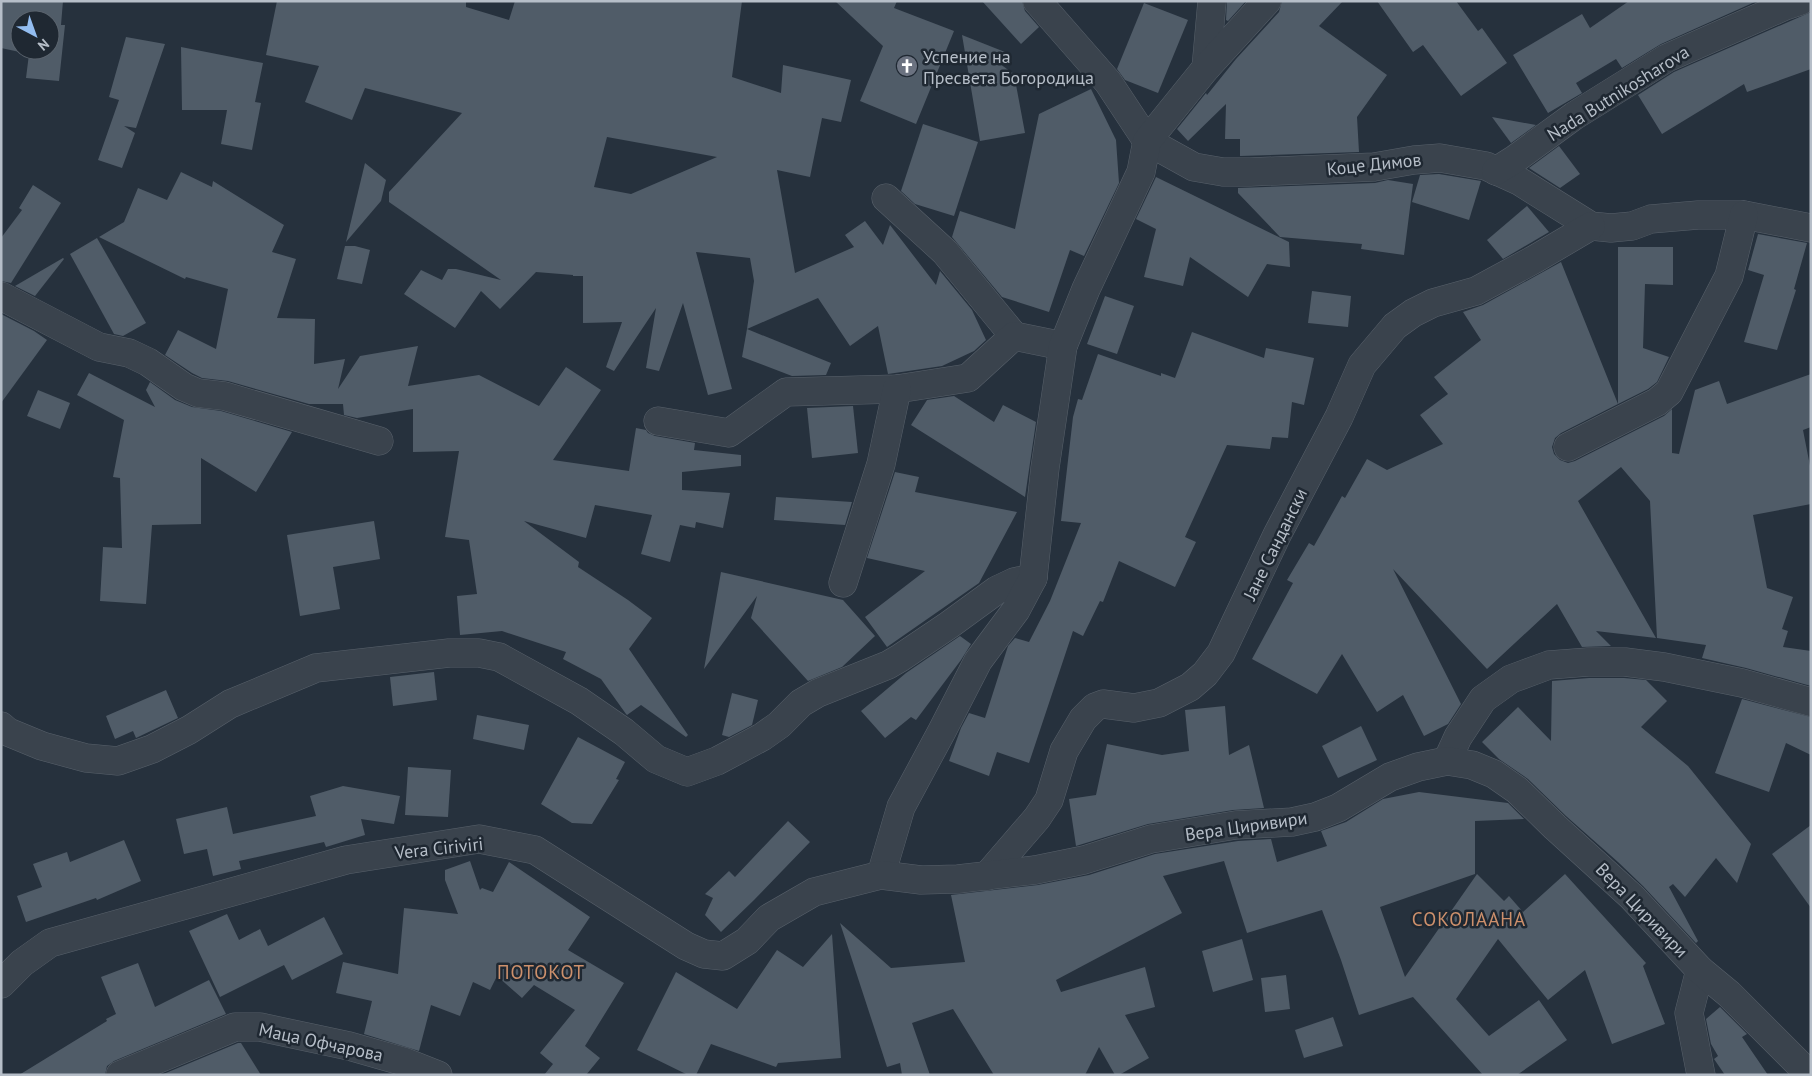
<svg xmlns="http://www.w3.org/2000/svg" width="1812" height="1076" viewBox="0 0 1812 1076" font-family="'PT Sans',sans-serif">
<rect width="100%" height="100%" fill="#26313d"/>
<g fill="#505c68" fill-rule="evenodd">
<path d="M 1,1 L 63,1 L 61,25 L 65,25 L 59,81 L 26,78 L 29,54 L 1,48 ZM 20,20 L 50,20 L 50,50 L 20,50 Z"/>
<path d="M 277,1 L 466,1 L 466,7 L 509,20 L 515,1 L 742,1 L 732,77 L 781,93 L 783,65 L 851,80 L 841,122 L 822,118 L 810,177 L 777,170 L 795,273 L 854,247 L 845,235 L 865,221 L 883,245 L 890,225 L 936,285 L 940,271 L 972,310 L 986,340 L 974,351 L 942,366 L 888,374 L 878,326 L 850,346 L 818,298 L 747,329 L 754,281 L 750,258 L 696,252 L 732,389 L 708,395 L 683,303 L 659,371 L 646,368 L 656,308 L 614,371 L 606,367 L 622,322 L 583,323 L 583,276 L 573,276 L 573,275 L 536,272 L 500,309 L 481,291 L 455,328 L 404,294 L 421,270 L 442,280 L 448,269 L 456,269 L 501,280 L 389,202 L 389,192 L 462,113 L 365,88 L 352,120 L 305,102 L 319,66 L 266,55 ZM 607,137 L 717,157 L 631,194 L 594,187 Z"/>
<polygon points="835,1 897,1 894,8 954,31 916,124 860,101 883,46"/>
<polygon points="982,1 1022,1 1025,11 1039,27 1021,44"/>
<polygon points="1227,1 1246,1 1228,21 1226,20"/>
<polygon points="1282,1 1343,1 1319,26 1387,75 1357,117 1359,152 1240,156 1240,139 1225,139 1226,104 1188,141 1177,129 1206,93 1207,95 1236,59 1279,12"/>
<polygon points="1377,1 1456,1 1478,31 1482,28 1507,63 1461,96 1423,45 1413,52"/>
<polygon points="1629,1 1757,1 1661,44 1622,68 1616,59 1576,83 1582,93 1548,113 1513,55 1582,14 1590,28"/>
<polygon points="1144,3 1188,20 1158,93 1125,80 1117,69"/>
<polygon points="1811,12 1811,69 1747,92 1744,84 1662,134 1638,95 1674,72"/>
<polygon points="962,35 1010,54 1000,64 1014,74 1025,133 980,141"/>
<polygon points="126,37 165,44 136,128 124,126 135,133 122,168 98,160 119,100 109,97"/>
<polygon points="181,47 263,63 255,102 261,103 252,150 221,144 227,110 182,110"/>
<polygon points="1091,89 1116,140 1119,183 1084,256 1070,250 1049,312 1002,297 952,237 960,211 1015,229 1039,114"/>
<polygon points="1492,117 1536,125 1511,143"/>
<polygon points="923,124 978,142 954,216 915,204 901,191"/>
<polygon points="1559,146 1580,174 1560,188 1529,168"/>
<polygon points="365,163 386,180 381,201 346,242"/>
<polygon points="181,172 212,187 213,181 284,225 272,252 296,259 277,318 315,319 314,364 345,359 338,389 360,356 418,346 408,386 479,375 539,406 566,367 601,390 553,460 629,471 636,428 646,430 648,433 655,436 695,443 694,450 741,455 741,466 682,472 682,490 730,493 723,528 696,522 695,528 680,525 670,562 641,554 652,515 595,505 586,538 524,521 579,562 578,567 628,600 652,618 629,649 688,735 686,737 641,705 627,715 626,714 601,679 563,659 566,652 502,631 460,635 457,596 477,594 469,540 445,537 459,451 413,452 413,409 357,418 344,415 343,404 309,404 228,381 202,378 192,373 165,355 178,330 216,349 228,289 186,277 185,279 99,237 124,222 138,188 167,200"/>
<polygon points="1439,174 1481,181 1469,220 1412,202 1420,175"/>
<polygon points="1156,177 1289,242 1290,267 1267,264 1248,297 1190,257 1183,286 1144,277 1156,229 1136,219"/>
<polygon points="1388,180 1413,184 1404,255 1361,249 1362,244 1280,237 1238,193 1238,188 1375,183"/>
<polygon points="33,185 61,203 11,283 1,281 1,238 22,210 19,208"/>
<polygon points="1527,206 1549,232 1503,259 1487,240"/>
<polygon points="1758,234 1807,243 1794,289 1796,290 1777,350 1744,342 1764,275 1748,270"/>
<polygon points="97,238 146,323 123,336 114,334 70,254"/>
<polygon points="345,246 355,246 370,250 362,284 337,279"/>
<polygon points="1618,247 1673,247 1673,285 1645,284 1643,348 1669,357 1657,382 1648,389 1618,404"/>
<polygon points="63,258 64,259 35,296 15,286"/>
<polygon points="1561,262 1618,404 1561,433 1555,438 1552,447 1554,454 1560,460 1568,463 1575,461 1664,416 1672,409 1672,453 1679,454 1695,390 1719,381 1727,404 1811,374 1811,427 1803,430 1811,471 1811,504 1753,515 1767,588 1793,597 1782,629 1788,631 1783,647 1811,651 1811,686 1746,668 1702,658 1706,645 1657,638 1650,501 1621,467 1578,501 1656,638 1596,631 1611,646 1582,647 1557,604 1487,669 1393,569 1461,704 1448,724 1424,736 1403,695 1377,712 1342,654 1317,694 1252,659 1293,583 1287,580 1309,543 1314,546 1342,496 1345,498 1367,459 1387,470 1443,444 1420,415 1448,394 1434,377 1481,340 1463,312 1483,305"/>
<polygon points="1312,291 1351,296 1348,327 1308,323"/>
<polygon points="1105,296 1134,306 1117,354 1087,344"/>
<polygon points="1,314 34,331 47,340 1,403"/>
<polygon points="747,329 831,363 826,375 792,376 742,357"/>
<polygon points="1192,332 1264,358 1266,348 1314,358 1304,405 1292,402 1288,438 1272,437 1270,449 1227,445 1185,537 1196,542 1175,587 1119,561 1103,602 1100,601 1083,636 1073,631 1029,763 997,752 989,776 949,761 961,728 969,713 985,718 1008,646 1015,638 1029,642 1050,601 1081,523 1061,521 1073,417 1078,399 1082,400 1098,354 1161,376 1161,373 1175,378"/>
<polygon points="89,373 155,407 146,390 150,382 175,400 192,407 221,411 292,432 256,492 201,458 201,524 152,525 146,604 100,601 103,547 122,548 120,478 113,477 124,420 77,395"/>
<polygon points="38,390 70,403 60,429 27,416"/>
<polygon points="954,396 994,422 1003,405 1036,422 1025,497 911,425 927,400"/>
<polygon points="853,406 858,453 812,458 807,408"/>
<polygon points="895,472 919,477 915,492 1017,512 979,583 887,647 865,617 925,571 867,558"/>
<polygon points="776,497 852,502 845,525 774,520"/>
<polygon points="374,521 380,559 333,567 340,609 300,616 287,535"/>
<polygon points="721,572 843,600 875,636 842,667 808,681 751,618 757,596 704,669"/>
<polygon points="960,636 971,644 961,660 916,720 911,717 885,738 861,711 906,673"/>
<polygon points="434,672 437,700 393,706 390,677"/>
<polygon points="1589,678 1624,678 1646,680 1667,701 1641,727 1688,766 1751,844 1737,883 1716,858 1685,897 1673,884 1669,887 1698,941 1696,943 1643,886 1618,862 1566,816 1528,779 1499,759 1482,742 1518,707 1551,741 1552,681"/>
<polygon points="166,690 178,718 136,738 133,731 115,739 106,716"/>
<polygon points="732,693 758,700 752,725 729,737 722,735"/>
<polygon points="1742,699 1811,717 1811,755 1786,743 1769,792 1715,773"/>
<polygon points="1225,706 1229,755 1249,745 1264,808 1233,810 1148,824 1076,846 1069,799 1096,795 1107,744 1162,755 1189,751 1185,710"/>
<polygon points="477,715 529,725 524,750 473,739"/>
<polygon points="1361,726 1377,760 1338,778 1322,746"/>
<polygon points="578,737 625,762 616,779 619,780 592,824 572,823 541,804"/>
<polygon points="408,767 451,770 448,817 405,815"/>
<polygon points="343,786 400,796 394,824 361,819 365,835 326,847 324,842 239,861 241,869 213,876 207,849 184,854 176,819 227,807 233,834 316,816 310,796"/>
<polygon points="1419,792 1508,803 1524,819 1475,821 1475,874 1380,907 1405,977 1477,874 1504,901 1509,896 1523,912 1565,874 1646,963 1643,966 1665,1024 1612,1044 1585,970 1548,1000 1498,939 1456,999 1489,1036 1539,1000 1567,1040 1517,1075 1483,1075 1413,997 1359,1015 1341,960 1322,910 1247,933 1224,861 1163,876 1182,913 1056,980 1061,992 1145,967 1155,1007 1125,1015 1149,1058 1119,1075 1115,1075 1099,1047 1085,1075 994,1075 953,1009 912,1023 930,1075 902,1075 900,1063 887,1067 840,923 891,968 965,962 951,895 1038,885 1089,875 1155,854 1238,841 1271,839 1277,862 1327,846 1321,831 1346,822 1383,799"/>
<polygon points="788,821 810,842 754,900 721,932 705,915 713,898 705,894 729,871 735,877"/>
<polygon points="1811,825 1811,908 1772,854"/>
<polygon points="124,840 141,881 97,900 96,898 26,922 17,896 42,887 33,864 67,852 70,862"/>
<polygon points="470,861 480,890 482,888 493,892 509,862 590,917 568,950 624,983 585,1046 600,1058 586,1075 544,1075 553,1064 540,1053 575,1010 534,985 522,998 497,976 490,990 473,982 460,1016 431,1005 419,1051 364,1034 372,1001 336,993 343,962 398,974 404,908 458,914 445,880 445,870"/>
<polygon points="227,914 239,940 260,929 268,946 324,917 343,954 292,980 284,965 220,997 189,931"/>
<polygon points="832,934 841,1058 778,1063 776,1067 711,1044 696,1075 688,1075 637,1050 676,972 737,1009 777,950 803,967"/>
<polygon points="1242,939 1253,980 1213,992 1202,951"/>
<polygon points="138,963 155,1007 209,980 226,1014 114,1061 107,1066 105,1075 19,1075 107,1021 106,1019 116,1014 101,977"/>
<polygon points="1286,975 1290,1009 1265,1012 1261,978"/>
<polygon points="1720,1007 1747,1034 1742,1037 1768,1075 1725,1075 1714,1059 1718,1056 1711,1044 1706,1019"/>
<polygon points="1333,1017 1343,1046 1304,1058 1295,1030"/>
<polygon points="238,1043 241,1043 261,1075 161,1075"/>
</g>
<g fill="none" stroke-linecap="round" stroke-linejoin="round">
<g stroke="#58616b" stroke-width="29">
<g id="minor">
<polyline points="1037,1 1108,82 1147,141 1194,167 1223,172 1250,172 1374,167 1414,160 1440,158 1486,166 1519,181 1591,226 1611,228 1632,226 1651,219 1698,215 1744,215 1811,228"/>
<polyline points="1206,68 1212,1"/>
<polyline points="1496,171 1515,159 1574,116 1667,58 1785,6 1800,1"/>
<polyline points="886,198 945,252 1014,336"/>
<polyline points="1,296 99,347 129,353 148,362 184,387 198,393 224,396 379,441"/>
<polyline points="658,421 729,433 786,392 897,389 968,378 1014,336 1063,346"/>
<polyline points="1568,447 1657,402 1669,392 1729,276 1744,215"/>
<polyline points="843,583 881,464 897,389"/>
<polyline points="1,726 8,732 42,746 86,758 118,761 152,749 189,730 230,704 316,668 449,653 479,653 499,657 579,701 624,732 656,759 687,772 717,761 762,737 779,725 801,703 818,693 888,665 900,658 949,625 997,590 1014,582 1033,578"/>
<polyline points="1447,761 1458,737 1483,699 1511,679 1549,665 1588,662 1625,662 1664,667 1742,683 1811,702"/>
<polyline points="881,875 901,807 942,731 978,661 1016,610 1033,578 1045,468 1063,346 1086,289 1141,172 1147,141 1206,68 1267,1"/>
<polyline points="987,876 1037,818 1049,800 1064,751 1083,719 1095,707 1103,704 1134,708 1159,703 1190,687 1205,674 1221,653 1277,535 1339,417 1362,365 1395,326 1413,313 1433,303 1476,291 1535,259 1591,226"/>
<polyline points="1700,970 1689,1013 1701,1075"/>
<polyline points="1,984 22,963 50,943 346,860 479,839 535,850 686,946 704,954 723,956 747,941 769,918 814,892 881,875 921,880 958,879 1035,870 1084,860 1151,839 1236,825 1292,822 1315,817 1338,808 1390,777 1418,767 1447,761 1472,765 1494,774 1517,790 1555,827 1632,897 1700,970 1729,994 1810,1075"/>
<polyline points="120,1075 235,1027 260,1027 349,1046 405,1062 438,1075"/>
</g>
</g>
<use href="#minor" stroke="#3a434d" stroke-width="28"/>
</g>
<defs>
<g id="church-disc" transform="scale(1.125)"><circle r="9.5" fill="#6b7280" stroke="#1f2832"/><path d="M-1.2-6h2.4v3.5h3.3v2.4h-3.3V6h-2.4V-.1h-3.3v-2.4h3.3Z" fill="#fff"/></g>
</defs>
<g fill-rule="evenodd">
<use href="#church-disc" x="907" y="66"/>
</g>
<g text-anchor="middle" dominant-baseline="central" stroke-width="5" stroke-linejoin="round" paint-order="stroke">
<g font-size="18" fill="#b6bec8" stroke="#1f2832" text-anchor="start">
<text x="923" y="56">Успение на<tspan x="923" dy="21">Пресвета Богородица</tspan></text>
</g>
<g font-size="18" fill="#b6bec8" stroke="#1f2832">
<text transform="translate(1618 93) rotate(-32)">Nada Butnikosharova</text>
<text transform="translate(1374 164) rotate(-6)">Коце Димов</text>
<text transform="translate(1275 544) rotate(-64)">Јане Сандански</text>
<text transform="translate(1246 826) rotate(-8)">Вера Циривири</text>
<text transform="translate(439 848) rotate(-6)">Vera Ciriviri</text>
<text transform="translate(1642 910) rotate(46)">Вера Циривири</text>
<text transform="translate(321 1042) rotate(12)">Маца Офчарова</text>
</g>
<g font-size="19" letter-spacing="1" fill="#cd906c" stroke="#1f2832">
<text x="1469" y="919">СОКОЛААНА</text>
<text x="541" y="972">ПОТОКОТ</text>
</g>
</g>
<rect width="1812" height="1076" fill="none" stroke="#b6bec8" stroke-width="5"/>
<g transform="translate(35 35) rotate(139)"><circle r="24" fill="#1f2832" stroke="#5b646e"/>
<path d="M0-4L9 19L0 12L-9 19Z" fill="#93bdf0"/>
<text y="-8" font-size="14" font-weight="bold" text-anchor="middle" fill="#b6bec8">N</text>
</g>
</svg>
